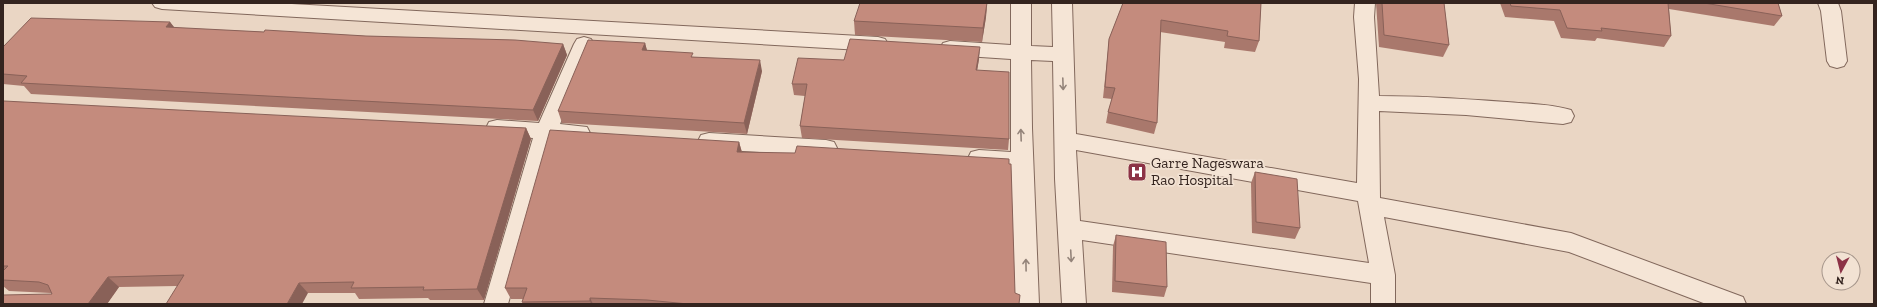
<svg xmlns="http://www.w3.org/2000/svg" width="1877" height="307" viewBox="0 0 1877 307" font-family="'Zilla Slab',serif">
<rect width="100%" height="100%" fill="#ead6c4"/>
<g fill="none" stroke-linecap="round" stroke-linejoin="round">
<g stroke="#82685c" stroke-width="2">
<g id="minor">
<polygon points="152,3 274,3 878,37 885,39 888,44 885,49 878,51 162,9 155,7"/>
<path d="M 1011,3 L 1031,3 L 1031,46 L 1053,47 L 1052,3 L 1072,3 L 1076,134 L 1357,183 L 1359,79 L 1354,17 L 1355,3 L 1375,3 L 1374,17 L 1379,96 C 1422,96 1465,99 1507,102 C 1528,104 1551,104 1571,110 L 1574,116 L 1571,122 L 1563,124 L 1466,115 L 1379,111 L 1380,198 L 1571,233 L 1743,297 L 1746,304 L 1706,304 L 1569,252 L 1384,217 L 1395,275 L 1395,304 L 1371,304 L 1371,283 L 1082,240 L 1086,304 L 1062,304 L 1055,179 L 1053,61 L 1031,60 L 1032,128 L 1039,304 L 1015,304 L 1011,169 L 979,166 L 971,164 L 968,158 L 971,152 L 979,150 L 1011,152 L 1011,59 L 950,55 L 943,53 L 940,48 L 943,43 L 950,41 L 1011,45 ZM 1076,150 L 1358,201 L 1369,263 L 1080,221 Z"/>
<polygon points="1818,3 1838,3 1841,11 1847,61 1844,66 1837,68 1830,66 1827,61 1821,11"/>
<polygon points="584,37 591,39 594,44 560,124 587,127 590,133 587,139 579,141 554,140 508,304 484,304 533,138 497,136 489,134 486,128 489,122 497,120 539,123 574,44 577,39"/>
<polygon points="709,133 826,140 834,142 837,148 834,154 826,156 709,149 701,147 698,141 701,135"/>
</g>
</g>
<use href="#minor" fill="#f5e5d6" fill-rule="evenodd"/>
</g>
<g fill="#a9786c">
<polygon points="987,3 986,17 982,42 855,35 854,21"/>
<polygon points="1123,3 1261,3 1259,41 1255,52 1224,48 1225,42 1160,32 1157,123 1154,134 1106,123 1108,112 1112,99 1103,98 1108,50 1109,39"/>
<polygon points="1376,3 1444,3 1449,45 1443,57 1379,47"/>
<polygon points="1500,3 1778,3 1782,16 1774,26 1669,9 1671,36 1664,47 1597,38 1595,41 1561,38 1554,21 1505,17"/>
<polygon points="170,22 174,28 264,32 563,44 567,55 538,121 31,94 24,86 3,84 3,47"/>
<polygon points="645,43 647,51 694,57 762,71 747,134 562,123 558,111"/>
<polygon points="979,59 977,71 1009,139 1008,150 802,138 800,126 805,96 794,95 792,84"/>
<polygon points="3,102 526,128 531,139 484,300 430,300 428,298 359,299 355,293 308,293 177,286 119,287 107,304 3,304 52,294 51,293 9,291 3,286"/>
<polygon points="739,142 742,152 1015,293 1019,304 523,304 522,302 523,299 511,299 505,288"/>
<polygon points="1255,172 1300,228 1295,239 1252,233 1251,183"/>
<polygon points="1116,235 1167,287 1164,297 1112,292 1113,246"/>
</g>
<g fill="#896158">
<polygon points="987,3 986,17 982,42 983,28"/>
<polygon points="170,22 179,33 166,27"/>
<polygon points="645,43 648,54 642,50"/>
<polygon points="563,44 567,55 538,121 533,110"/>
<polygon points="980,47 979,59 975,82 976,70"/>
<polygon points="760,60 762,71 747,134 744,123"/>
<polygon points="526,128 531,139 484,300 477,289"/>
<polygon points="739,142 742,153 737,152"/>
<polygon points="108,277 119,287 107,304 88,304"/>
<polygon points="299,283 308,293 302,304 287,304"/>
<polygon points="590,298 593,304 591,304 590,301"/>
</g>
<g fill="#c48b7d" stroke="#896158">
<polygon points="860,3 987,3 983,28 854,21"/>
<polygon points="1123,3 1261,3 1259,41 1227,36 1228,31 1161,20 1157,123 1108,112 1115,88 1105,87 1109,39"/>
<polygon points="1382,3 1444,3 1449,45 1384,35"/>
<polygon points="1510,3 1668,3 1671,36 1601,28 1602,31 1567,28 1560,10 1511,6"/>
<polygon points="1704,3 1778,3 1782,16"/>
<polygon points="31,18 170,22 166,27 264,32 265,30 366,36 515,40 563,44 533,110 21,83 27,76 3,74 3,47"/>
<polygon points="850,39 980,47 976,70 1009,72 1009,139 800,126 807,84 792,84 798,58 844,60"/>
<polygon points="588,40 645,43 642,50 693,53 691,57 760,60 744,123 558,111"/>
<polygon points="4,101 526,128 477,289 423,290 424,287 351,288 354,282 299,283 287,304 166,304 184,275 108,277 88,304 3,304 3,295 52,294 48,285 39,282 3,280 3,271 8,266 3,266 3,102"/>
<polygon points="550,130 739,142 737,152 795,153 797,146 1009,159 1009,164 1011,164 1015,293 1020,295 1019,304 688,304 647,300 590,298 590,301 522,302 527,288 505,288"/>
<polygon points="1255,172 1297,179 1300,228 1256,222"/>
<polygon points="1116,235 1166,242 1167,287 1115,281"/>
</g>
<defs><path id="oneway-shaft" d="M-6 0H5M1.5-3L5.5 0L1.5 3" fill="none" stroke-width="1.6" stroke-linecap="round" stroke-linejoin="round"/></defs>
<g stroke="#94847a">
<use href="#oneway-shaft" transform="translate(1063 84) rotate(88)"/>
<use href="#oneway-shaft" transform="translate(1021 135) rotate(-92)"/>
<use href="#oneway-shaft" transform="translate(1071 256) rotate(87)"/>
<use href="#oneway-shaft" transform="translate(1026 265) rotate(-91)"/>
</g>
<defs>
<g id="hospital-square" transform="scale(1)"><rect x="-9" y="-9" width="18" height="18" rx="4" fill="#8c3246" stroke="#f2e2d3"/><path d="M-5-5h3v3.5h4V-5h3V5h-3V1.5h-4V5h-3Z" fill="#fff"/></g>
</defs>
<g fill-rule="evenodd">
<use href="#hospital-square" x="1137" y="172"/>
</g>
<g text-anchor="middle" dominant-baseline="central" stroke-width="3.5" stroke-linejoin="round" paint-order="stroke">
<g font-size="15" fill="#34241f" stroke="#f2e2d3" text-anchor="start">
<text x="1151" y="163">Garre Nageswara<tspan x="1151" dy="17">Rao Hospital</tspan></text>
</g>
</g>
<rect width="1877" height="307" fill="none" stroke="#34241f" stroke-width="8"/>
<g transform="translate(1841 271) rotate(187)"><circle r="19" fill="#f2e2d3" stroke="#a6968b"/>
<path d="M0-3L7 15L0 10L-7 15Z" fill="#8c3246"/>
<text y="-6" font-size="11" font-weight="bold" text-anchor="middle" fill="#34241f">N</text>
</g>
</svg>
